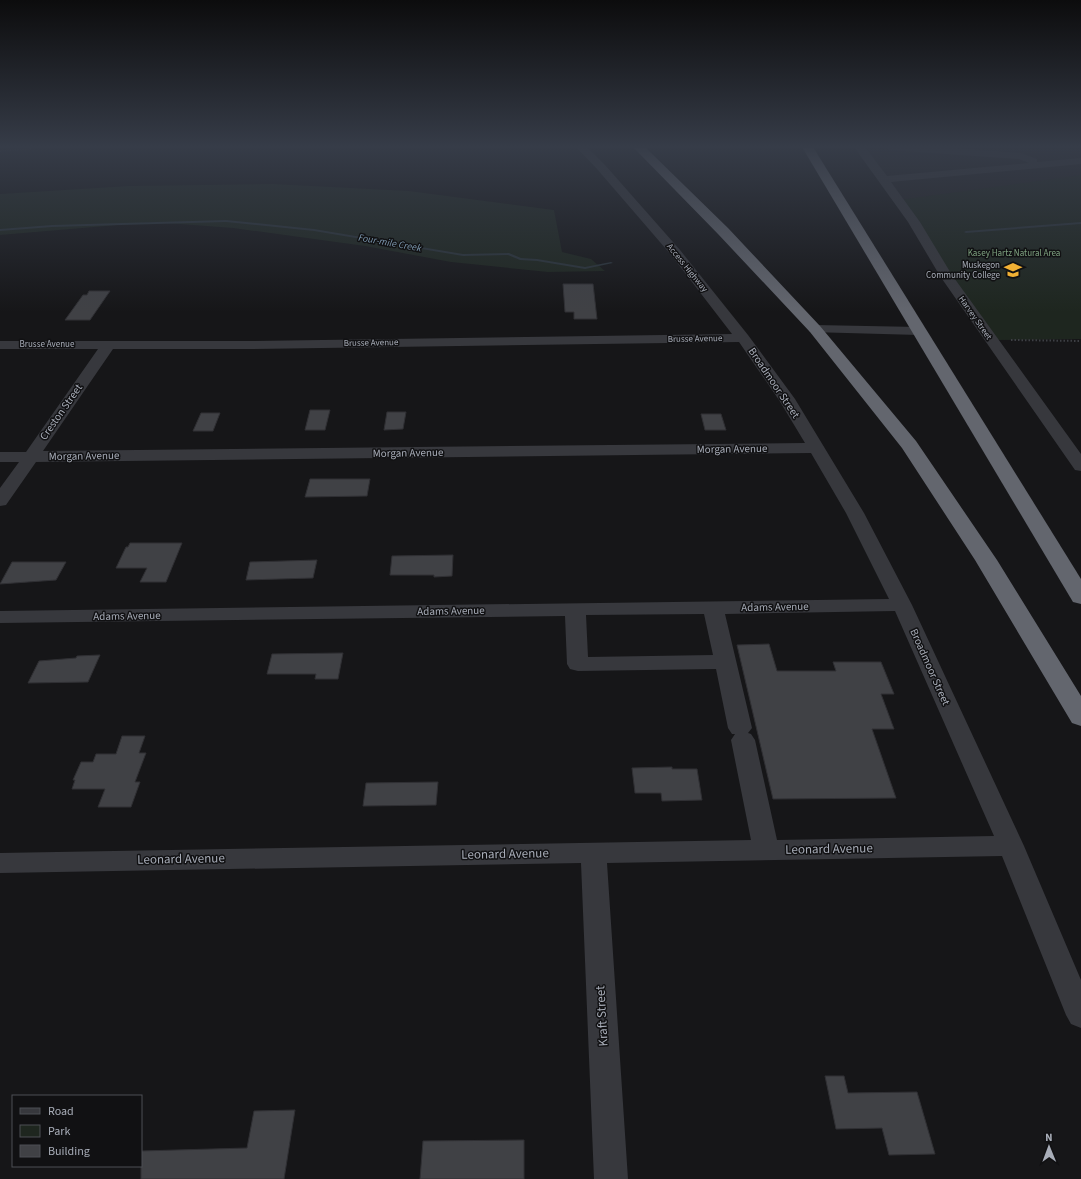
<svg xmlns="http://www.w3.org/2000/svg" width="1081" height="1179" viewBox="0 0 1081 1179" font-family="'Source Sans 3',sans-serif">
<rect width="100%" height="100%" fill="#161618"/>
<polygon fill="#222225" points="861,147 1081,147 1081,339 990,340"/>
<g fill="#1e261f">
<polygon points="1081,175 1081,339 990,340 899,200"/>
<polygon points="273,184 409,191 554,210 562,252 591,259 605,271 548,272 451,262 365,246 233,228 153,222 0,235 0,194 129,186"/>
</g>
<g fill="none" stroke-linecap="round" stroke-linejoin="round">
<g fill="#2c353c" fill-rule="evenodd">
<polygon points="226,220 314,229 463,254 509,253 521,258 537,259 585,267 611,262 613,263 585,269 537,261 520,260 508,255 463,256 314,231 226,222 52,227 0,231 0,229 52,225"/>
<polygon points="1081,222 1081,224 966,233 964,232 966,231"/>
</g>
</g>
<g fill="#404145" stroke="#303034">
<polygon points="563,284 593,284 597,319 574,319 574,312 565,312"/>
<polygon points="89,291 110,291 90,320 65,320 83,295 87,295"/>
<polygon points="310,410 330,410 325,430 305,430"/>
<polygon points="387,412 406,412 403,429 384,430"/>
<polygon points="201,413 220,413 213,431 193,431"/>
<polygon points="701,414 721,414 726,430 705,430"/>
<polygon points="310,479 370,479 367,496 305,497"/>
<polygon points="130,543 182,543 166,582 140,582 147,568 116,568 126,547 128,547"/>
<polygon points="453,555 452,576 434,577 434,575 390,575 392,556"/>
<polygon points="317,560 313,578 246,580 250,562"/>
<polygon points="12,562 66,562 56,580 0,584"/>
<polygon points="769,644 777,671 836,671 833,662 881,662 894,694 881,694 894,729 872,729 896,798 773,799 737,645"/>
<polygon points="343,653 338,679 315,679 316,674 267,674 272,654"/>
<polygon points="100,655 88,682 28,683 39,661 76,658 77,656"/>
<polygon points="122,736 145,736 139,753 146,753 135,782 140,782 131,807 98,807 105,789 72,789 75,780 73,780 81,762 93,762 96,754 116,754"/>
<polygon points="672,767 672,769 697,769 702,800 662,801 661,793 635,793 632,768"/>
<polygon points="438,782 436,805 363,806 366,783"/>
<polygon points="825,1076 844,1076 848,1093 917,1092 935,1154 889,1155 882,1128 836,1129"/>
<polygon points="295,1110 284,1179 141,1179 141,1151 247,1148 254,1111"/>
<polygon points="524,1140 524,1179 420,1179 423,1141"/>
</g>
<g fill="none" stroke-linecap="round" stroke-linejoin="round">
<polyline stroke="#3d3f44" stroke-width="1.5" stroke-dasharray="1 1.5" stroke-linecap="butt" points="0,151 51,147"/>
<polyline stroke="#3d3f44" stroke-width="2" stroke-dasharray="1.5 2" stroke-linecap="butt" points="1011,340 1081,341"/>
<g fill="#37383d" fill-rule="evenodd">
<path d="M 576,147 L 587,147 L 605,165 L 680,250 L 748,335 L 795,399 L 864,513 L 912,605 L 1024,846 L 1081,980 L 1081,1028 L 1071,1024 L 1066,1015 L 1002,856 L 607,863 L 628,1179 L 594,1179 L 581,863 L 0,873 L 0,853 L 751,840 L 731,740 L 735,734 L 732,734 L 728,728 L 716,669 L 578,671 L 570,669 L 567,664 L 565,616 L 0,623 L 0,611 L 889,599 L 846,513 L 811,453 L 36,462 L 6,505 L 0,506 L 0,488 L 19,462 L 0,462 L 0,452 L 26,452 L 98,349 L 0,349 L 0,341 L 252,341 L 732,334 L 672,256 L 597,169 ZM 739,342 L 779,400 L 805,443 L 43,451 L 113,349 L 252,349 ZM 895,611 L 994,836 L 777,840 L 755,740 L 751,734 L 748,733 L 752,728 L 725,614 ZM 704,614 L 713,655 L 588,657 L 586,615 Z"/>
<polygon points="854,147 865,147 887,176 1029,163 1019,159 889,150 884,147 939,147 1021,153 1037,159 1037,162 1081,158 1081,164 891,182 920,222 952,275 1081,454 1081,471 1075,470 940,276 908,222"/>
<polygon points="815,325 919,327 924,328 926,331 924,334 919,335 810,332 808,329 810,326"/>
</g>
<g fill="#63666e" fill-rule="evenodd">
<polygon points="633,147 645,147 728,228 820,326 916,441 997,560 1081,696 1081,726 1072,723 975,560 902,448 810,332 718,234"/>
<polygon points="802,147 813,147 1081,579 1081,604 1073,602 1070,597"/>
</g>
</g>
<linearGradient id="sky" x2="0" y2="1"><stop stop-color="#0c0c0d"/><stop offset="0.47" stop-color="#363c48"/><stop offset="1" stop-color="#363c48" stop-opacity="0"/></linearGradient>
<rect width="1081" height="312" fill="url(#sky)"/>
<defs>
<g id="university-bare" transform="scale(1.38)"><path d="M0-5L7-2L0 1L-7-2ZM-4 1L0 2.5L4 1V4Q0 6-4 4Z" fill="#f2b134" stroke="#111113" stroke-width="2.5" paint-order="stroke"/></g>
</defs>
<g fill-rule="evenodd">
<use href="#university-bare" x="1013" y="270"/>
</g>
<g text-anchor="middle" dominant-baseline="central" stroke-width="3" stroke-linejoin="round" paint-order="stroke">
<g font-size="9" fill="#7fa381" stroke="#111113">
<text x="1014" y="253">Kasey Hartz Natural Area</text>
</g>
<g font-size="9" fill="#a8adb8" stroke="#111113" text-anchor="end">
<text x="1000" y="265">Muskegon<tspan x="1000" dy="10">Community College</tspan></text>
</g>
<g font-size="9" fill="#a8adb8" stroke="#111113">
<text transform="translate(687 268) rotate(51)">Access Highway</text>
<text transform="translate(975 318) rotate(55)">Harvey Street</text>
<text transform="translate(695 339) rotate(-1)">Brusse Avenue</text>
<text transform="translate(371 343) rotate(-1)">Brusse Avenue</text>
<text x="47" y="344">Brusse Avenue</text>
</g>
<g font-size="10" font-style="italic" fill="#7f9bb3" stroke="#111113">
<text transform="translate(390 243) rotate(10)">Four-mile Creek</text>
</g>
<g font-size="11" fill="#a8adb8" stroke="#111113">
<text transform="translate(774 383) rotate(56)">Broadmoor Street</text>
<text transform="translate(61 412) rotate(-55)">Creston Street</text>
<text transform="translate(732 449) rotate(-1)">Morgan Avenue</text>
<text transform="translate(408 453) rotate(-1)">Morgan Avenue</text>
<text transform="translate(84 456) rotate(-1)">Morgan Avenue</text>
<text transform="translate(775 607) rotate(-1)">Adams Avenue</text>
<text transform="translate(451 611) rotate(-1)">Adams Avenue</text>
<text transform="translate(127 616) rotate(-1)">Adams Avenue</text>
<text transform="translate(930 667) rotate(66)">Broadmoor Street</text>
</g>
<g font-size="13" fill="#a8adb8" stroke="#111113">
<text transform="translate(829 849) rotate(-1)">Leonard Avenue</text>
<text transform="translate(505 854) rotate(-1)">Leonard Avenue</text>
<text transform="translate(181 859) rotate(-1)">Leonard Avenue</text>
<text transform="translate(602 1016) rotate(-93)">Kraft Street</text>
</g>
</g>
<rect x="12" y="1095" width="130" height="72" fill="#111113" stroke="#4d4f55"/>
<rect x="20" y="1108" width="20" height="6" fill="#37383d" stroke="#4d4f55"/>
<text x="48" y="1115" font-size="12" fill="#a8adb8">Road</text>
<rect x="20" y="1125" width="20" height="12" fill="#1e261f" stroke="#4d4f55"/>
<text x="48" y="1135" font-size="12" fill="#a8adb8">Park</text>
<rect x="20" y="1145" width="20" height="12" fill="#404145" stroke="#4d4f55"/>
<text x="48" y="1155" font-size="12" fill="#a8adb8">Building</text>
<g transform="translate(1049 1147) rotate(359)" stroke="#111113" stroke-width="3" paint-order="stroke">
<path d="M0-3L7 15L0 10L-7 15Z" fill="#a8adb8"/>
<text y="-6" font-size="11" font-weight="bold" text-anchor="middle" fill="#a8adb8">N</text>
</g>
</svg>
